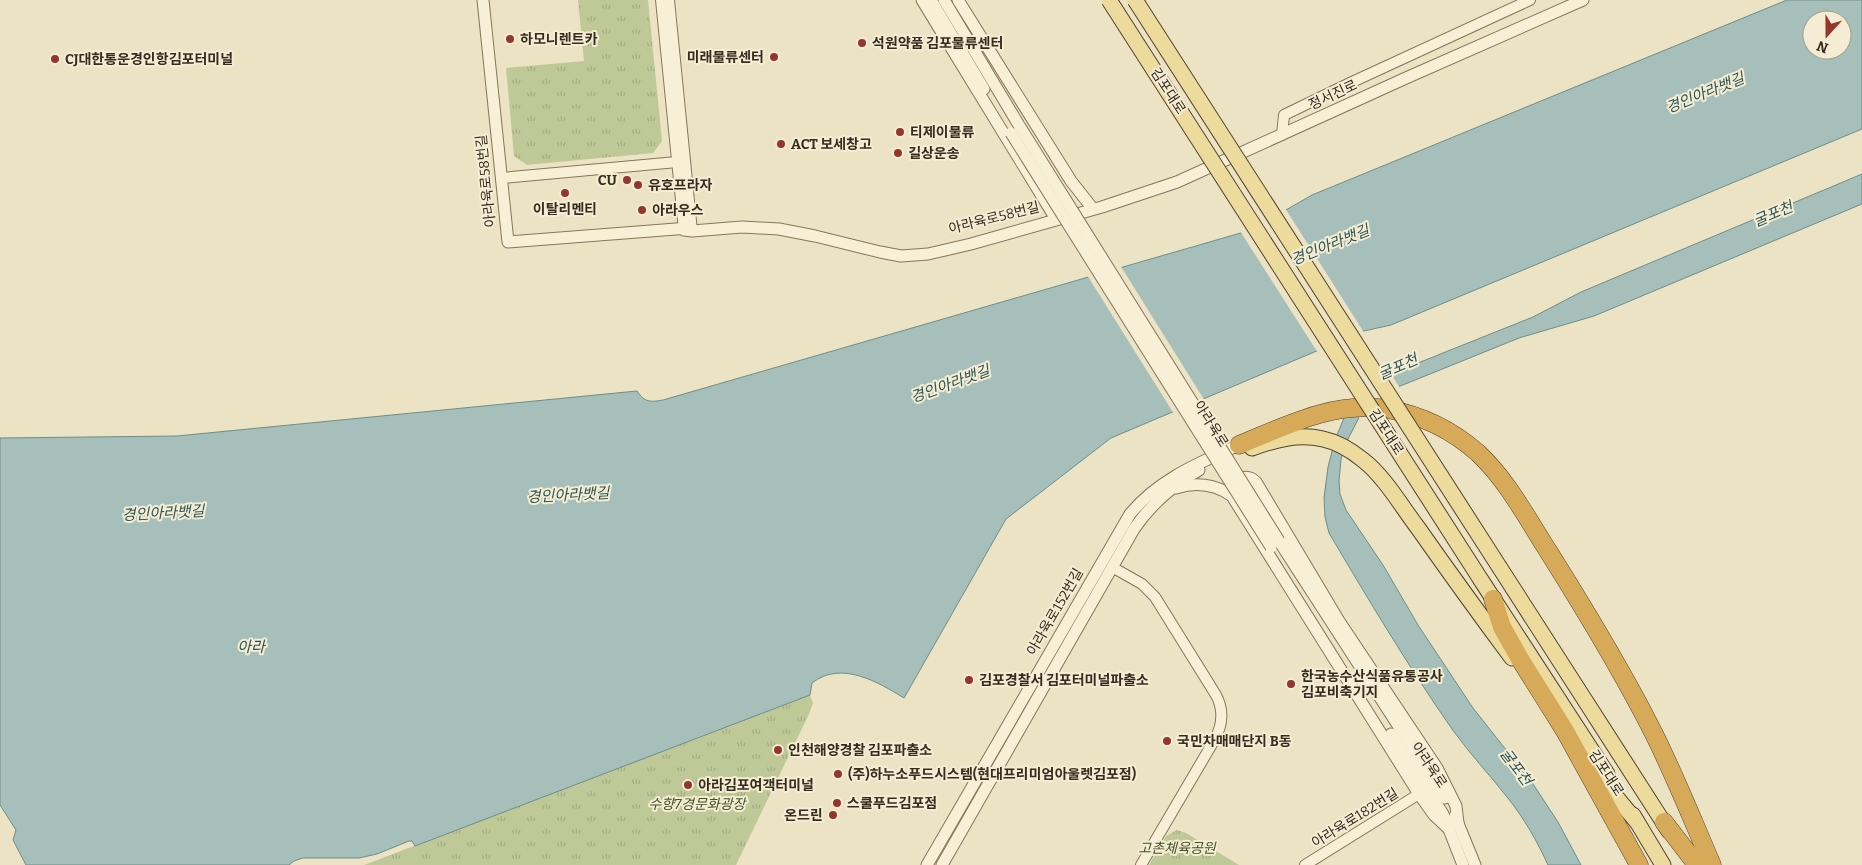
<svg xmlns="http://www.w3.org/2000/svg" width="1862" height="865" viewBox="0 0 1862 865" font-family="Bitter,'Noto Sans KR',serif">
<defs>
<pattern id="grass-tufts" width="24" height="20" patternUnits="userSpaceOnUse" patternTransform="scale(1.25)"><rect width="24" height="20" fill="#bfc998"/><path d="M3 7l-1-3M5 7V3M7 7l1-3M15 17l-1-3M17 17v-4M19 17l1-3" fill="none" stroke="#a5ad83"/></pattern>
</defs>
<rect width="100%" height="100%" fill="#ece3c4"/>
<g fill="url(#grass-tufts)">
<polygon points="578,0 648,0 662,141 653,153 527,165 514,156 506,68 584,61"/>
<polygon points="810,695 813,703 809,714 736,865 364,865"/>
<polygon points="1177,830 1186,833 1239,865 1149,865 1166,836"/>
</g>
<g fill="#a6bfba" stroke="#6d8d88" fill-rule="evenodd">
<path d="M 1787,0 L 1862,0 L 1862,129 L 1391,325 L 1364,331 L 1111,438 L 1006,519 L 904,698 C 878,682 841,660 812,683 L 810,695 L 415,846 L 412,841 L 409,841 L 377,854 L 359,858 L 303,858 L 294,861 L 289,865 L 26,865 L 13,840 L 16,830 L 0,805 L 0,438 L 177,436 L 637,391 C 645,403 651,402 663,400 L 1251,230 L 1312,195 ZM 1812,20 L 1842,20 L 1842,50 L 1812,50 Z"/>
<path d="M 1862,174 L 1862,204 L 1594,316 L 1519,338 L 1383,393 L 1362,412 L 1348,439 L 1341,459 L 1339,481 L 1340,494 L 1346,510 L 1383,565 L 1418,625 L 1473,708 L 1533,784 L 1558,822 L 1581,865 L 1548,865 C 1537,841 1524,818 1507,797 C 1489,774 1469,753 1452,729 C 1408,666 1368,599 1329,533 L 1325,517 L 1324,498 L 1328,467 L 1335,440 L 1346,413 L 1378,379 L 1533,317 L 1581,292 Z"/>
</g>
<g fill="#ece3c4">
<polygon points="1285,208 1365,334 1318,353 1240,231 1250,228"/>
<polygon points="1120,265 1205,401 1174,414 1087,275"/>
<polygon points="1389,371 1400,388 1384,395 1372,403 1360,419 1349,402 1351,399 1358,390 1369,381"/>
</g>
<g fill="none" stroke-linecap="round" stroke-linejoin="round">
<g stroke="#86755b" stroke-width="12">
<g id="minor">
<polyline points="661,0 684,230"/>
<polyline points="669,0 692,231"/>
<polyline points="1282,135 1284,115 1350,83 1530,0"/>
<polyline points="501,178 677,162"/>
<path d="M 1112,567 L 1142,584 L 1155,597 L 1216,695 C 1224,710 1223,724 1215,739 L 1141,865"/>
<polyline points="1305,865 1419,794"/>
</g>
</g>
<g stroke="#86755b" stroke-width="13">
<g id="tertiary">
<polyline points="483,0 508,242 689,228"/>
<polyline points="922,0 1056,219"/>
<polyline points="931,0 984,89"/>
<polyline points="944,0 1020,127"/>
<polyline points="958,0 1071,181 1093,209"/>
<polyline points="684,230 692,231 742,227 779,229 815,236 880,252 901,256 928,254 971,244 1102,207 1177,182 1406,78 1583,0"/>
<path d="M 1233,485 C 1239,477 1248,474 1256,482 L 1339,621 L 1437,768 L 1456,806 L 1458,823"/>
<path d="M 1176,488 C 1195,482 1215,484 1232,496 L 1419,794 L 1434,815 L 1449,829"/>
<polyline points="1279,541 1445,798"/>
<polyline points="1391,734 1443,814 1463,865"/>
<polyline points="1455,816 1475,865"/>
<path d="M 927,865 L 1130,514 C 1159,479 1199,463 1239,445"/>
<path d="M 942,865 L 1134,529 C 1151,504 1173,485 1199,470"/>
</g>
</g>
<g stroke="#53432f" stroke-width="17">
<g id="primary">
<path d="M 1252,448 C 1274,440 1298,433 1323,439 C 1337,442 1352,451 1363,460 C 1384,476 1402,507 1418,528 C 1449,572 1480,615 1512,658"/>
<polyline points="1500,568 1669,831"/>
<polyline points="1481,580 1607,774"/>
<polyline points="1592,768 1637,822"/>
<polyline points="1633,815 1663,865"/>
</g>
</g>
<g stroke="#53432f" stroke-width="19">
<g id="motorway">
<path d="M 1239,445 C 1285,426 1336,400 1387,409 C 1421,415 1452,430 1478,453 C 1508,481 1528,520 1550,554 C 1587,613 1623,672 1654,734 C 1675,776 1693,821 1712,865"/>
<polyline points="1493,599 1502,627 1520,659 1565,731 1639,865"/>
<polyline points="1664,822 1697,865"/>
</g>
</g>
<use href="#minor" stroke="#f7f0d7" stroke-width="10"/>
<use href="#tertiary" stroke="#f7f0d7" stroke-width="11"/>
<use href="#primary" stroke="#eddb9e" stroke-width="15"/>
<use href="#motorway" stroke="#d7aa59" stroke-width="18"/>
<g stroke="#86755b" stroke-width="13" stroke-linecap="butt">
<g id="tertiary-bridge">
<polyline points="1020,127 1279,541"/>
<polyline points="1011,133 1271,547"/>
</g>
</g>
<g stroke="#53432f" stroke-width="17" stroke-linecap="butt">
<g id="primary-bridge">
<polyline points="1109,0 1481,580"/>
<polyline points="1135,0 1500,568"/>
</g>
</g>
<use href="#tertiary-bridge" stroke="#f7f0d7" stroke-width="11"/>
<use href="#primary-bridge" stroke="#eddb9e" stroke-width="15"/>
</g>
<g fill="#92362e" stroke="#f4edd3" stroke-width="2">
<circle cx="510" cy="39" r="5"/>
<circle cx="862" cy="43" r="5"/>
<circle cx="774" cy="57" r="5"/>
<circle cx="55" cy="59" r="5"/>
<circle cx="900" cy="132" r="5"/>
<circle cx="781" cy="144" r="5"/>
<circle cx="898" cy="153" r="5"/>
<circle cx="627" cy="180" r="5"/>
<circle cx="638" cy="185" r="5"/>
<circle cx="565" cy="193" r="5"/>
<circle cx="642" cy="210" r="5"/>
<circle cx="969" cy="680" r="5"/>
<circle cx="1291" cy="684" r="5"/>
<circle cx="1167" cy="741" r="5"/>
<circle cx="778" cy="750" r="5"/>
<circle cx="838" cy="774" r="5"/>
<circle cx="688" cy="785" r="5"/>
<circle cx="837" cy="803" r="5"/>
<circle cx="833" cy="815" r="5"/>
</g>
<g text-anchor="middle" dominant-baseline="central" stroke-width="4" stroke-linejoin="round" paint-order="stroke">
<g font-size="14" font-weight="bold" fill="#362c1f" stroke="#f4edd3" text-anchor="start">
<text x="520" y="39">하모니렌트카</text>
<text x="872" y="43">석원약품 김포물류센터</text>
<text x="764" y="57" text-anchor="end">미래물류센터</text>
<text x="65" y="59">CJ대한통운경인항김포터미널</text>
<text x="910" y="132">티제이물류</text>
<text x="791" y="144">ACT 보세창고</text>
<text x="908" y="153">길상운송</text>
<text x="617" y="180" text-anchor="end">CU</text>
<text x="648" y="185">유호프라자</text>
<text x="565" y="209" text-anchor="middle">이탈리멘티</text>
<text x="652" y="210">아라우스</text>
<text x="1301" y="676">한국농수산식품유통공사<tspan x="1301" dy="16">김포비축기지</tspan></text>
<text x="979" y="680">김포경찰서 김포터미널파출소</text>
<text x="1177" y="741">국민차매매단지 B동</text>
<text x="788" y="750">인천해양경찰 김포파출소</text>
<text x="848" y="774">(주)하누소푸드시스템(현대프리미엄아울렛김포점)</text>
<text x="698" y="785">아라김포여객터미널</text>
<text x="847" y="803">스쿨푸드김포점</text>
<text x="823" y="815" text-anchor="end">온드린</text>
</g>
<g font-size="14" fill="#362c1f" stroke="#f4edd3">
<text transform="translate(1168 91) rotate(57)">김포대로</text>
<text transform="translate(1333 95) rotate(-25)">정서진로</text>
<text transform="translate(486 181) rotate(-96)">아라육로58번길</text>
<text transform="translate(994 218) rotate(-14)">아라육로58번길</text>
<text transform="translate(1211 424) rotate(58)">아라육로</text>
<text transform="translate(1386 432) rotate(57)">김포대로</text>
<text transform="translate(1055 612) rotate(-60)">아라육로152번길</text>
<text transform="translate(1429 765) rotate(56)">아라육로</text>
<text transform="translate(1606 773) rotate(57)">김포대로</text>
<text transform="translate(1355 818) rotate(-32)">아라육로182번길</text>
</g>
<g font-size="14" font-style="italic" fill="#435226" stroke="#f4edd3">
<text x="697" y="804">수향7경문화광장</text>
<text x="1177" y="848">고촌체육공원</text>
</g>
<g font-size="15" font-style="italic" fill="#2f5455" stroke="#f4edd3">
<text transform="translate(1705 93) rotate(-22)">경인아라뱃길</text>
<text transform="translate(1773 214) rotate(-23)">굴포천</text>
<text transform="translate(1330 245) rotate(-22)">경인아라뱃길</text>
<text transform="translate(1398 367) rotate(-24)">굴포천</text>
<text transform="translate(950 384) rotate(-20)">경인아라뱃길</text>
<text transform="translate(568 495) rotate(-3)">경인아라뱃길</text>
<text transform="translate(163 513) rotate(-3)">경인아라뱃길</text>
<text x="251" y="647">아라</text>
<text transform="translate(1516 767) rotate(53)">굴포천</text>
</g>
</g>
<g transform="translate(1827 35) rotate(201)"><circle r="24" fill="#f4edd3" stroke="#a8a08b"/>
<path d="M0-4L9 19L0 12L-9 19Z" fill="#92362e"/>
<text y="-8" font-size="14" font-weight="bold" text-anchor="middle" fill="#362c1f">N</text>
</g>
</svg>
